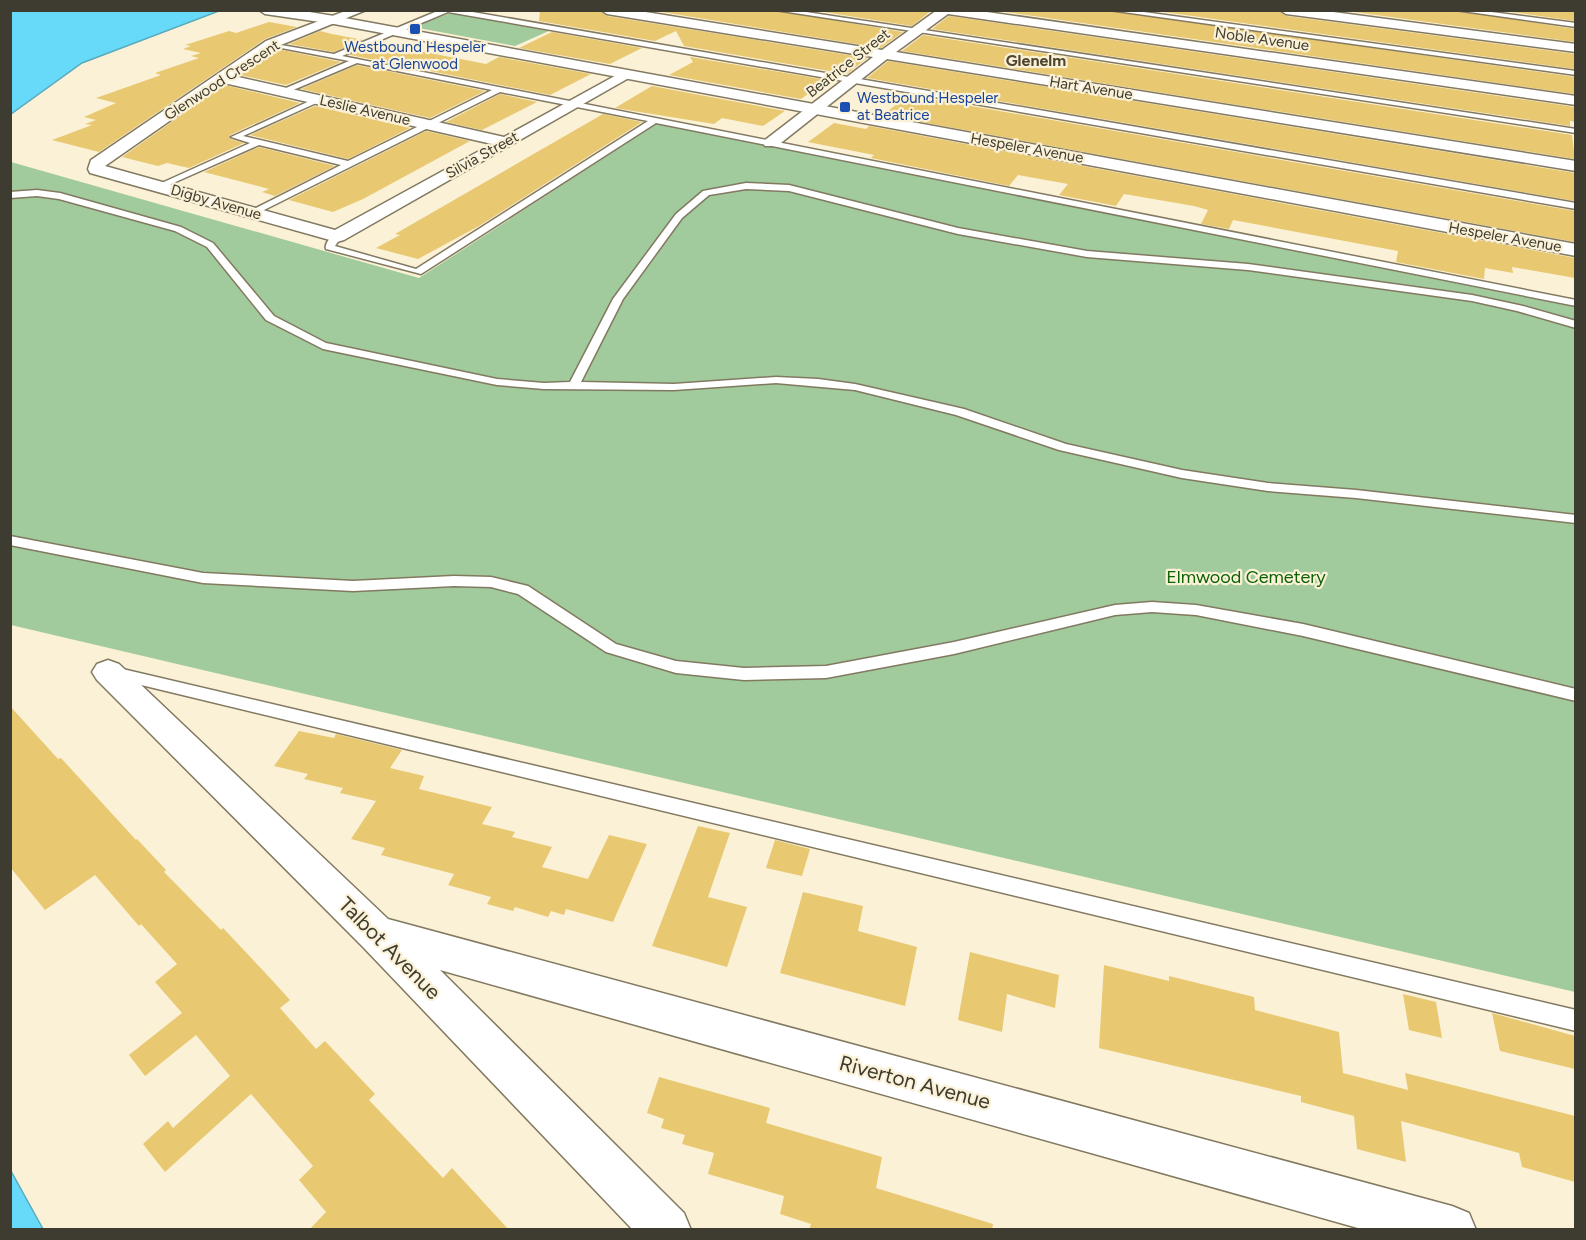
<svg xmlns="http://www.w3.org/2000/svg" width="1586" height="1240" viewBox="0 0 1586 1240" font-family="Figtree,sans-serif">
<rect width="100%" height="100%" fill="#fbf1d6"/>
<g fill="#a1ca9d">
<polygon points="451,13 551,30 515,46 413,27"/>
<polygon points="658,123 1575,307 1575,992 11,625 11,162 419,278"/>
</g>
<g fill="#67d9f9" stroke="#5baabd" stroke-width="1.5">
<polygon points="11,10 219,10 219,11 82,63 11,114"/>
<polygon points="11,1171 43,1229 11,1229"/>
</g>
<g fill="#e8c871">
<polygon points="540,10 599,10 607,16 867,58 847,74 684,46 676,31 655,41 539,21"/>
<polygon points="650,10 773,10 903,32 881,48"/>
<polygon points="811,10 932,10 912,26"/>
<polygon points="992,10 1107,10 1575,77 1575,94"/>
<polygon points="1149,10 1278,10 1286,16 1575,54 1575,69"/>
<polygon points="1339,10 1453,10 1575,29 1575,42"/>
<polygon points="1497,10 1575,12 1575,21"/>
<polygon points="949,16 1575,107 1575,122 1570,121 1570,126 932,29"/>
<polygon points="269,22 297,27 265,39 99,152 52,140 92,125 85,124 96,120 84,117 116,103 96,98 161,75 155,73 199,58 191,56 201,53 183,49 191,46 185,45 229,31 236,33"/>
<polygon points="320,31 332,34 363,40 334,52 289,44"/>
<polygon points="552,32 642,48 610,64 519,48"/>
<polygon points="923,35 1572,135 1575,159 902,51"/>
<polygon points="379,43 486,64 499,57 591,74 550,95 350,55"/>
<polygon points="277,49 341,62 286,85 240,75"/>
<polygon points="690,57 827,80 801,99 669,75 693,62"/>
<polygon points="888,61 1575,173 1575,201 867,78"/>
<polygon points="357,65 485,91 430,118 301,89"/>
<polygon points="224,85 300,103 230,135 230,139 244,143 189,168 167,163 158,166 122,157"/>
<polygon points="652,86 785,111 763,126 722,118 714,124 615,108"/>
<polygon points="500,94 537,102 482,130 446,122"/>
<polygon points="908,95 1575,211 1575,242 883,115"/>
<polygon points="315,106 410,128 348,159 250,135"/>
<polygon points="603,114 642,122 479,226 418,259 376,248 400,235 395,234"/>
<polygon points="834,123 866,129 869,126 1575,258 1575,278 1512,267 1513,273 1485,268 1484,279 1396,262 1398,251 1233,220 1229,229 1201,224 1208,210 1194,206 1124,194 1116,206 1059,195 1068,184 1018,175 1009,186 871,158 874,155 808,142"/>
<polygon points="426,131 470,141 363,199 333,212 289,200"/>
<polygon points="259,147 335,166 275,196 262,192 269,189 204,172"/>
<polygon points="10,706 58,759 61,758 136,840 137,839 166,870 164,872 221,930 223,928 270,978 290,1000 280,1008 316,1049 325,1041 375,1094 369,1100 443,1178 452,1168 509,1230 309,1230 326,1212 299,1180 313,1166 251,1094 165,1172 143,1144 168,1121 173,1128 230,1076 196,1035 145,1076 129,1055 182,1013 155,982 177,964 141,924 139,926 95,875 45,910 10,867"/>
<polygon points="299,731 334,738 336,734 402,750 390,768 424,776 419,789 492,807 482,824 515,832 512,837 552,847 542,867 588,879 609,835 647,844 613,922 566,909 564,915 551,911 548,917 515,907 513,911 487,904 491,897 448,885 454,874 381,855 385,848 351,839 376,801 340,793 343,788 304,779 308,774 274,766"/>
<polygon points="698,826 730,833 708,897 747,907 727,967 652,946"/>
<polygon points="775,840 810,849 802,876 766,868"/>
<polygon points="803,892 863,906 858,931 917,947 905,1006 780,973"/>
<polygon points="970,952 1059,975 1055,1008 1007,994 1002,1032 958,1020"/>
<polygon points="1104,965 1169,981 1169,976 1254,997 1255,1010 1339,1032 1343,1073 1408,1090 1405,1073 1575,1116 1575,1182 1522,1167 1519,1153 1401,1121 1406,1162 1357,1149 1354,1116 1301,1102 1301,1096 1099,1048"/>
<polygon points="1403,994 1436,1002 1442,1038 1409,1030"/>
<polygon points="1492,1013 1575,1036 1575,1069 1500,1051"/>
<polygon points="659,1077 770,1108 766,1123 882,1157 876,1188 993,1224 992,1230 809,1230 811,1224 780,1214 784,1196 708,1174 714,1153 682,1144 685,1135 661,1128 664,1119 647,1113"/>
</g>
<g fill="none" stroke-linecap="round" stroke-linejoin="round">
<g stroke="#827961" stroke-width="3">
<g id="lane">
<path d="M 440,10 L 461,10 L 1576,203 L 1576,209 L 448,12 L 342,56 L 1576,300 L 1576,306 L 656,123 L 421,274 L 326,249 C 324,244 332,234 337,233 L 342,236 L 335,246 L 416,269 L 648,121 L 500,92 L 256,214 L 248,212 L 341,165 L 259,145 L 162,188 L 155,186 L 250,143 L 231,137 L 316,98 L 323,100 L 243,136 L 348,161 L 492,90 L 357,63 L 286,93 L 279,91 L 349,61 L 271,46 L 269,43 L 334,54 Z"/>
<polygon points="775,10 793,10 1576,129 1576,133"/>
<polygon points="1109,10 1129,10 1576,71 1576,75"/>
<polygon points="1455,10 1476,10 1576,23 1576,27"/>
<polygon points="746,183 789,185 958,228 1087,251 1248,264 1472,295 1523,306 1576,321 1576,328 1517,311 1472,301 1248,270 1087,257 958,234 789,191 746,189 709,195 682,218 623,299 581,382 674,384 776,377 818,379 855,384 964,409 1066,444 1182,470 1268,483 1356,490 1576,515 1576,523 1356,498 1268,491 1182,478 1059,450 956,415 855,390 776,383 674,390 544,389 497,385 323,349 266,320 207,247 175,231 59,199 37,196 10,198 10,192 37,190 60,193 181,227 213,243 274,316 326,343 497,379 544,383 570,382 613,299 676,214 703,191"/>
<polygon points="10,536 203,573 353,581 454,576 491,577 528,586 616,644 676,661 744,668 826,666 954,642 1115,605 1152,602 1196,605 1303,624 1576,689 1576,701 1303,636 1196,615 1152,612 1115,615 954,654 826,678 744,680 676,673 606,652 518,594 491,587 454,586 353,591 203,583 10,545"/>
<polygon points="114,667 1576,1010 1576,1031 108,677 106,673 108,669"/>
</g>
</g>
<g stroke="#827961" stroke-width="3">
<g id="street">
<path d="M 348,10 L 366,10 L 276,47 L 234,76 L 504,137 L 622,72 L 627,71 L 634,75 L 344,240 L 337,242 L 90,173 L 88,169 L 91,160 L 266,41 ZM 224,83 L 492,144 L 335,230 L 105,166 Z"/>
<polygon points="601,10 633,10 882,50 937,10 973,10 1576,96 1576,105 948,14 896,52 1576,161 1576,171 887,59 777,146 765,146 763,143 765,140 873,57 607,14"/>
<polygon points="1280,10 1318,10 1576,44 1576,52 1286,14"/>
<polygon points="108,660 119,664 388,919 1452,1206 1469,1213 1476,1230 1365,1230 440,970 684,1213 691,1230 633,1230 363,947 97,680 92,672 97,664"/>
</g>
</g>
<g stroke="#827961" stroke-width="3">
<polygon id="secondary" points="259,10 297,10 334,16 1576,244 1576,256 334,24 265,14"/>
</g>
<use href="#lane" fill="#fff" fill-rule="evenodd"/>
<use href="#street" fill="#fff" fill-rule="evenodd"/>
<use href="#secondary" fill="#fff" fill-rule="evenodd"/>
</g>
<g fill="#1a4fb4" stroke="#fbf1d6" stroke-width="2">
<rect x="409" y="23" width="12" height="12" rx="3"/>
<rect x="839" y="101" width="12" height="12" rx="3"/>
</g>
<g text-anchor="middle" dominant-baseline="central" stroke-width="4.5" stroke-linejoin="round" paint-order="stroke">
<g font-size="15" fill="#3e3b30" stroke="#fbf1d6">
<text transform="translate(1262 39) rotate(8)">Noble Avenue</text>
<text transform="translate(848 63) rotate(-38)">Beatrice Street</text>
<text transform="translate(222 80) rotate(-33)">Glenwood Crescent</text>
<text transform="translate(1091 88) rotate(9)">Hart Avenue</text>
<text transform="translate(365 110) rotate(13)">Leslie Avenue</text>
<text transform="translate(1027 148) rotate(10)">Hespeler Avenue</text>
<text transform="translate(482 155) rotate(-29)">Silvia Street</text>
<text transform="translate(216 202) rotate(16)">Digby Avenue</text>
<text transform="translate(1505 237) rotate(10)">Hespeler Avenue</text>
</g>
<g font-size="15" fill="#164399" stroke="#fbf1d6">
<text x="415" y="47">Westbound Hespeler<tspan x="415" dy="17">at Glenwood</tspan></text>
<text x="857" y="98" text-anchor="start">Westbound Hespeler<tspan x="857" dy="17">at Beatrice</tspan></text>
</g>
<g font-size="16" font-weight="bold" fill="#4d452f" stroke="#fbf1d6">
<text x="1036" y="60">Glenelm</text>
</g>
<g font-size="18" fill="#0b6306" stroke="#fbf1d6">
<text x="1246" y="577">Elmwood Cemetery</text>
</g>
<g font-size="21" fill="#3e3b30" stroke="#fbf1d6">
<text transform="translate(390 948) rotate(45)">Talbot Avenue</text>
<text transform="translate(915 1082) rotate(15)">Riverton Avenue</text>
</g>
</g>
<rect width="1586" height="1240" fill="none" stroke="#3e3b30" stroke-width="24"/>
</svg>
